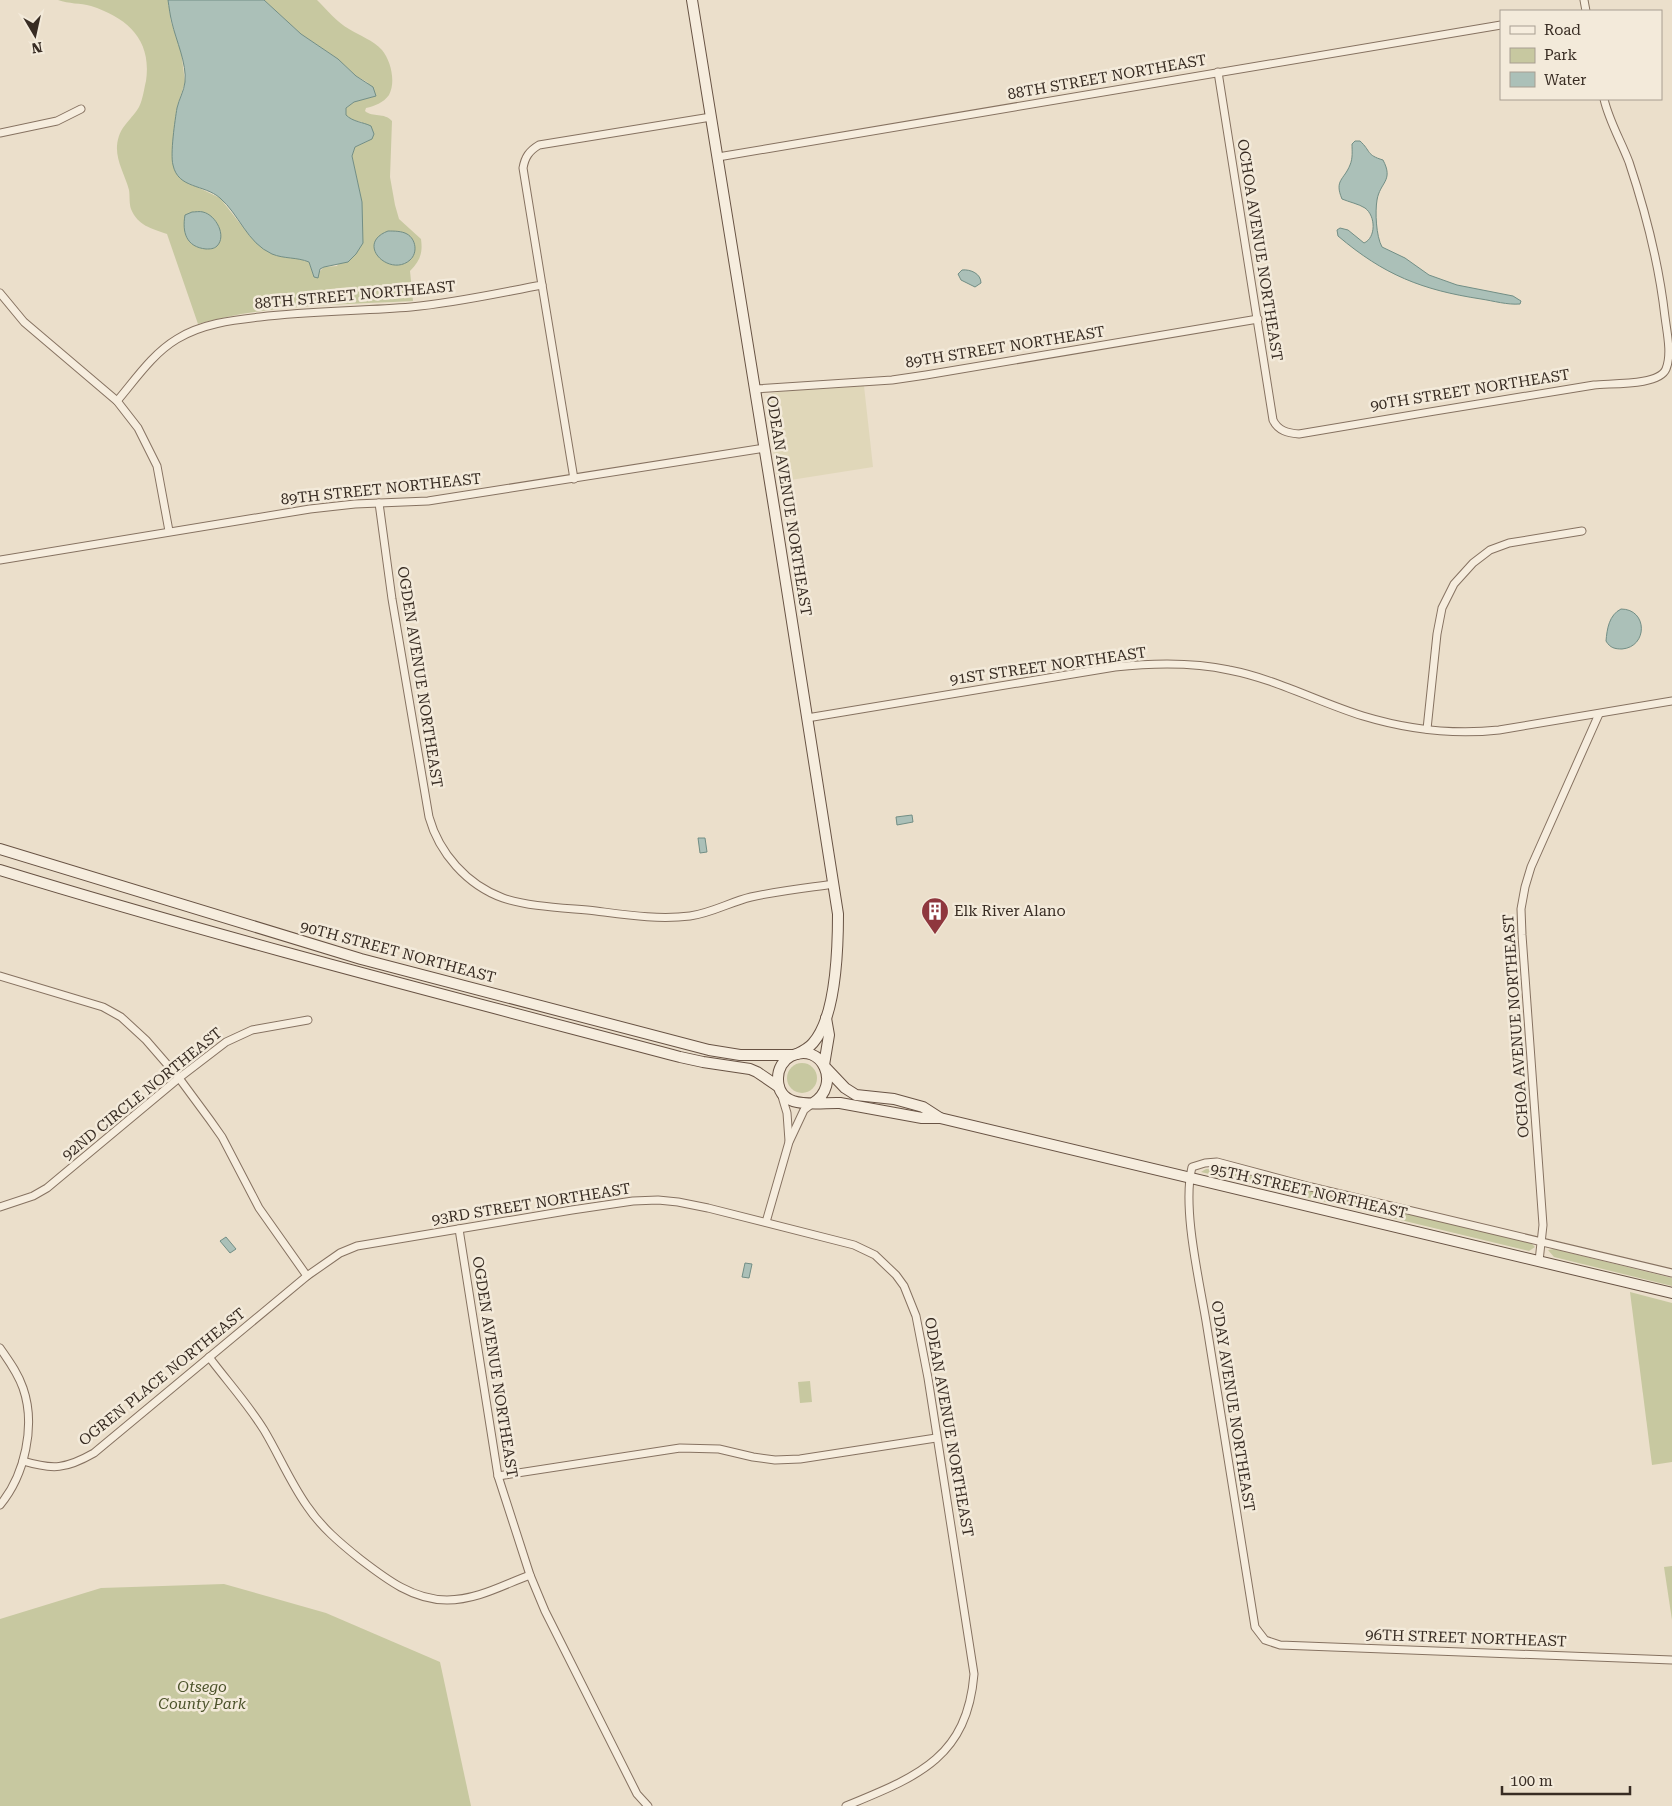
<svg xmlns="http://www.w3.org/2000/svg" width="1672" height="1806" viewBox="0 0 1672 1806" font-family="'Roboto Serif',serif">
<rect width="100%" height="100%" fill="#ebdfcb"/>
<polygon fill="#e0d7b9" points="864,386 873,467 778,482 766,404 768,397 772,393 788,391"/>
<g fill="#c7c8a0">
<path d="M 58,0 L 168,0 L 171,22 L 181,51 L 185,82 L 177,107 L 188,184 L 195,186 L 220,198 L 249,235 L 260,246 L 309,262 L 314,277 L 324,267 L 337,266 L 362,230 L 362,202 L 352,156 L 355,147 L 368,141 L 362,122 L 352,120 L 346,115 L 346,108 L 354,102 L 376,96 L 367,82 L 356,76 L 338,59 L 301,34 L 264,0 L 317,0 C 327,10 337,22 349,29 C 360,36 373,40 382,50 C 391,61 396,82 389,95 C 383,103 375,106 366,108 L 365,111 C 373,118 384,112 392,121 L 390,177 L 395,205 L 399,219 L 421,239 C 423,253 420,261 410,271 L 413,301 C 342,305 267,304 198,324 L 167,234 C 151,228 138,226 131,209 C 129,203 130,196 129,190 C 125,175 116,161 117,146 C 119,126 130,122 139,107 C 143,99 144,89 146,81 C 152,40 128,18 91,6 C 80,3 69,4 58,0 Z"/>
<circle cx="802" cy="1078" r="15"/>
<polygon points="1219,1168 1529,1241 1535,1247 1529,1251 1201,1172 1206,1169"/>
<polygon points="1554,1249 1672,1278 1672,1286 1554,1257 1548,1250"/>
<polygon points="1630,1292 1672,1303 1672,1462 1652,1465"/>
<polygon points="810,1381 812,1402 800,1403 798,1382"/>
<polygon points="1672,1566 1672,1620 1664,1567"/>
<polygon points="224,1584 326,1613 440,1662 471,1806 0,1806 0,1619 101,1588"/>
</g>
<g fill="#abc0b8" stroke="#728e85">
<path d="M 168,0 L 264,0 L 301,34 L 338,59 L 356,76 L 373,87 L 376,96 L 354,102 L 346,108 L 346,115 C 353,122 363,122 371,126 L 374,134 L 372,139 L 355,147 L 352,156 L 362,202 L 363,243 L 356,254 L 348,262 L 324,267 L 320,269 L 318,278 L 314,277 L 309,262 C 297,257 284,259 272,254 C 247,243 239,214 220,198 C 204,184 178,189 173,165 C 170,154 175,120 177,108 C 179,99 184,91 185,82 C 187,64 176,40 172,23 C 170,15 169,7 168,0 Z"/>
<path d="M 1355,141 L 1360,141 C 1371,151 1366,155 1383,160 C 1394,181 1380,182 1377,200 C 1375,212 1376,236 1382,247 L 1405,258 L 1429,275 L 1457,285 L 1513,296 L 1521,301 L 1520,304 C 1507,305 1494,301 1481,299 C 1422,290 1384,275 1338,236 L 1337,230 L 1340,228 L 1348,230 L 1364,243 C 1376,238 1376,216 1365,208 C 1359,204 1349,202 1342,199 C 1334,180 1344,180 1350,165 C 1353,158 1352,151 1352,144 Z"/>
<path d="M 192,212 C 195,212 200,211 203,212 C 216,215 227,236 217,246 C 214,249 210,249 206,249 C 186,247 182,232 185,215 Z"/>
<path d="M 388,231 C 394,231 402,231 407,234 C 416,239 418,253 410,260 C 390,278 354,244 388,231 Z"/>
<path d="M 962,270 C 971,269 981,274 981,283 L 975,287 L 961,280 L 958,274 Z"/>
<path d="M 1621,609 C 1648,609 1648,647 1622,649 C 1615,649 1610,648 1606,641 C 1607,629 1609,615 1621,609 Z"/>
<polygon points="912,815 913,822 897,825 896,817"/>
<polygon points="698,838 705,838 707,852 700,853"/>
<polygon points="226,1237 236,1249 230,1253 220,1241"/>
<polygon points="745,1263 752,1264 749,1278 742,1277"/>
</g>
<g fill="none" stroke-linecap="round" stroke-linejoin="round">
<g stroke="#867261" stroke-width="9">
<g id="street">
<polyline points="1584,0 1586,11"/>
<path d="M 1218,72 L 1273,420 C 1278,431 1288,433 1299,434 C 1397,417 1496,401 1594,385 C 1610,383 1659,386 1666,369 C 1672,354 1667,333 1665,317 C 1659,264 1646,213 1629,162 C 1621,141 1609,121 1604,99"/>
<polyline points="0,133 57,121 81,109"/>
<polyline points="718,157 1501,25"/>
<polyline points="542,285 574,479"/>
<polyline points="0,293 24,322 117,401 138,428 157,466 169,531"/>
<polyline points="755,389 892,380 926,375 1258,319"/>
<path d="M 117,401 C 135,380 152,354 177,339 C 201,324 232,320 260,317 C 310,311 361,311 411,307 C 455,303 499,293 542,285 L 523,168 C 525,157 529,151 539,145 L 711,117"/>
<path d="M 379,503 L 392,599 L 429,817 C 439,853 467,885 503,898 C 529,907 567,908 596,911 C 627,915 659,920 690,916 C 712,913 730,902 751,897 C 778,891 806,888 834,884"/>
<polyline points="0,560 310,509 355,504 428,501 765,448"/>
<path d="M 807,718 L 1115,667 C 1153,663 1192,662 1229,670 C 1276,679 1318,702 1363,716 C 1406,729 1453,735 1499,730 L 1672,701"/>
<polyline points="1427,729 1437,634 1442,608 1454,584 1473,563 1490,550 1509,543 1582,531"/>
<polyline points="0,976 103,1007 121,1017 146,1040 179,1078 210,1120 222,1137 259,1208 307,1276"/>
<polyline points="781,1093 787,1113 789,1141"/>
<polyline points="0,1207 33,1196 47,1188 179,1078 226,1042 252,1030 308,1020"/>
<polyline points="766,1222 789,1142 804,1110 813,1103"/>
<polyline points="459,1229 498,1476 530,1575 545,1611 637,1794 648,1806"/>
<polyline points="1539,1261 1543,1225 1522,935 1521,909 1525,887 1531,867 1599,714"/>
<path d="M 1672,1273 L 1311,1187 L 1217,1162 L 1205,1163 L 1192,1167 C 1182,1207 1199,1279 1206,1321 C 1222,1423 1238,1525 1255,1627 L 1265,1640 L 1280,1645 L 1672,1660"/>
<path d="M 0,1348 C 9,1361 18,1373 23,1388 C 36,1425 25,1475 0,1505"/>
<path d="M 209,1357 C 227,1381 248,1404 264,1430 C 279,1455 290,1482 307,1506 C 321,1527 340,1543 360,1559 C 386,1579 413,1600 447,1600 C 477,1600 503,1585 530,1575"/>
<path d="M 23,1461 C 53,1470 66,1469 94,1453 L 307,1276 L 340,1253 L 357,1246 L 572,1210 L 633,1201 L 658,1200 L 678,1202 L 708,1208 L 854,1245 L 875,1255 L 896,1275 L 904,1286 L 916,1316 L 928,1378 L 974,1674 C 967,1759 916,1777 846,1806"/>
<polyline points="498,1476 680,1448 719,1449 753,1457 775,1460 800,1459 936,1438"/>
</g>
</g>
<g stroke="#685344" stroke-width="12">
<g id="secondary">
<path d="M 692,0 L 774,507 L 838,914 C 838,947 836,1017 813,1043 C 809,1048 803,1051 797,1054"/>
<polyline points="0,849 361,959 709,1050 740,1055 792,1055"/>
<path d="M 0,870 C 225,939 453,997 680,1057 L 703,1062 L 750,1069 L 757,1072 L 779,1087"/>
<polyline points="824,1065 829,1035 826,1018"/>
<polyline points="826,1068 845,1088 856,1095 894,1099 923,1107 940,1118"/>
<path d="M 813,1103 C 842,1085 822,1041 791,1056 C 783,1060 778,1069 778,1078 C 777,1112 819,1102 840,1103 L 922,1118 L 940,1118 L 1672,1293"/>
</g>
</g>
<use href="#street" stroke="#f6edde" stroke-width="7"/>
<use href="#secondary" stroke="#f6edde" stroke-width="10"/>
</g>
<defs>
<g id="building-pin" transform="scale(1.4375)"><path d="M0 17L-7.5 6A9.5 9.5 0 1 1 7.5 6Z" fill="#8f373e" stroke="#f3eada"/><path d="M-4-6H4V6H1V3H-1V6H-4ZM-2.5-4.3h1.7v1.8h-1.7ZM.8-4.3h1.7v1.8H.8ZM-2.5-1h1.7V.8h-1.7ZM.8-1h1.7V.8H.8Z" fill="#fff"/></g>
</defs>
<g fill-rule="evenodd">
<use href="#building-pin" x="935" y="911"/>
</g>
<g text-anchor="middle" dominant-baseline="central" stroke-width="5" stroke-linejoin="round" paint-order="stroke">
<g font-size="15" fill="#382c23" stroke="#f3eada">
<text transform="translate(1107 77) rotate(-10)">88TH STREET NORTHEAST</text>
<text transform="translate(1260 250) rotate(81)">OCHOA AVENUE NORTHEAST</text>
<text transform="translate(355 295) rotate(-5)">88TH STREET NORTHEAST</text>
<text transform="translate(1005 347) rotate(-9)">89TH STREET NORTHEAST</text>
<text transform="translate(1470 390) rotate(-9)">90TH STREET NORTHEAST</text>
<text transform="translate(381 489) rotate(-6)">89TH STREET NORTHEAST</text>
<text transform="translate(789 506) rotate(81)">ODEAN AVENUE NORTHEAST</text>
<text transform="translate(1048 666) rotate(-8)">91ST STREET NORTHEAST</text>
<text transform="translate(420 677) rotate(81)">OGDEN AVENUE NORTHEAST</text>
<text transform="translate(398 952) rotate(15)">90TH STREET NORTHEAST</text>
<text transform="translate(1516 1026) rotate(-94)">OCHOA AVENUE NORTHEAST</text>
<text transform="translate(142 1094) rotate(-39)">92ND CIRCLE NORTHEAST</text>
<text transform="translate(1309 1191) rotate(13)">95TH STREET NORTHEAST</text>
<text transform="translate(531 1204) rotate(-9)">93RD STREET NORTHEAST</text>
<text transform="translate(495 1367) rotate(81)">OGDEN AVENUE NORTHEAST</text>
<text transform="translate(162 1377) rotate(-39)">OGREN PLACE NORTHEAST</text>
<text transform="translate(1233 1406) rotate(81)">O'DAY AVENUE NORTHEAST</text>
<text transform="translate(949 1427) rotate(80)">ODEAN AVENUE NORTHEAST</text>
<text transform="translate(1466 1638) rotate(2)">96TH STREET NORTHEAST</text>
</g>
<g font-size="15" fill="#382c23" stroke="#f3eada" text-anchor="start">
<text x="954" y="911">Elk River Alano</text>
</g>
<g font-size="15" font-style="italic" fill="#4c532b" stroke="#f3eada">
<text x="202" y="1687">Otsego<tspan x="202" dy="17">County Park</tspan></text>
</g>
</g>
<rect x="1500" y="10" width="162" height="90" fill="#f3eada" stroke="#a89e91"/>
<rect x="1510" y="26" width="25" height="8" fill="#f6edde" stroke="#a89e91"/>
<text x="1544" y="35" font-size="15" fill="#382c23">Road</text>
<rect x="1510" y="48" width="25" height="15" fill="#c7c8a0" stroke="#a89e91"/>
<text x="1544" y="60" font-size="15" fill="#382c23">Park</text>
<rect x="1510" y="72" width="25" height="15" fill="#abc0b8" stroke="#a89e91"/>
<text x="1544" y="85" font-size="15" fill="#382c23">Water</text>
<g transform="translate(35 35) rotate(171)" stroke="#f3eada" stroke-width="4" paint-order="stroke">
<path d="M0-4L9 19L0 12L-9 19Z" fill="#382c23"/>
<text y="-8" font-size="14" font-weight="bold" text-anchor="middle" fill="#382c23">N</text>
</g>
<path d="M1502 1786v8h128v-8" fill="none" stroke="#382c23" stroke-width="2.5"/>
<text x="1510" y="1786" font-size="15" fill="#382c23" stroke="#f3eada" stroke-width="4" paint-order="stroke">100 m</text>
</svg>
